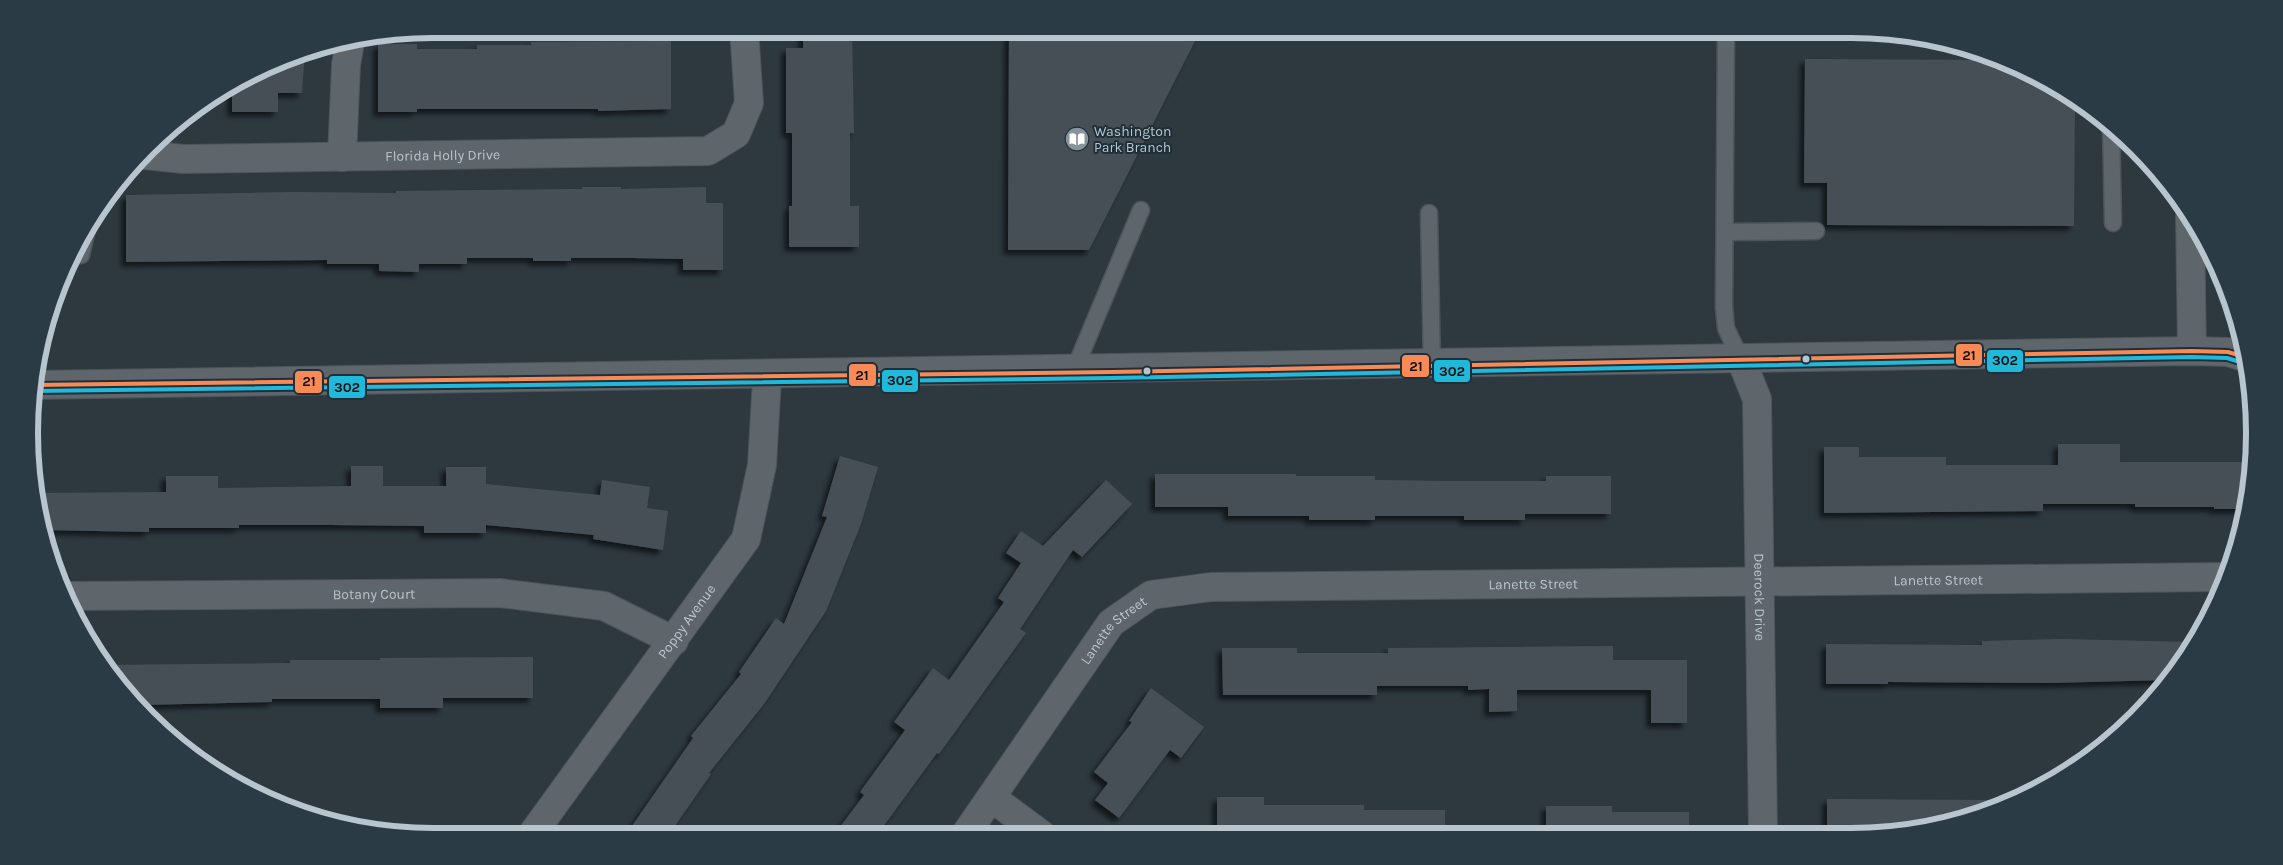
<svg xmlns="http://www.w3.org/2000/svg" width="2283" height="865" viewBox="0 0 2283 865" font-family="Karla,sans-serif">
<defs>
<filter id="shadow"><feDropShadow dx="-4.5" dy="4.5" stdDeviation="2.5" flood-color="#0009"/></filter>
</defs>
<rect width="100%" height="100%" fill="#2d383f"/>
<g fill="#475056" filter="url(#shadow)">
<polygon points="803,29 852,29 854,133 850,133 850,206 859,206 859,247 789,247 789,206 792,206 792,133 786,133 786,48 803,48"/>
<polygon points="1009,29 1201,29 1089,250 1008,250"/>
<polygon points="671,41 671,109 598,111 598,109 417,109 417,112 378,112 378,44 417,44 417,49 477,49 477,45 531,45 531,42"/>
<polygon points="305,50 302,93 278,93 278,112 232,112 232,82"/>
<polygon points="1805,59 2001,60 2029,71 2075,99 2074,226 1827,225 1827,183 1804,183"/>
<polygon points="582,187 621,187 621,189 706,187 706,203 723,203 723,270 683,270 683,259 632,258 571,258 571,261 533,261 533,258 467,258 467,264 419,264 419,272 379,271 379,264 327,264 327,260 126,262 126,195 295,192 396,193 396,191 582,189"/>
<polygon points="2058,444 2120,444 2120,462 2253,462 2245,509 2214,509 2214,507 2135,507 2135,504 2043,504 2043,511 1824,513 1824,447 1859,447 1859,457 1946,457 1946,465 2058,465"/>
<polygon points="840,456 878,467 861,524 826,611 764,704 709,773 711,774 668,836 625,836 693,738 691,736 741,674 739,672 776,618 784,624 827,517 822,516"/>
<polygon points="351,466 383,466 383,486 446,486 446,467 486,467 486,484 600,495 602,480 650,487 647,508 668,511 663,550 593,539 594,535 486,525 486,533 424,533 424,526 331,525 239,525 239,528 149,528 149,532 42,530 37,512 36,493 166,492 166,476 218,476 218,488 351,486"/>
<polygon points="1155,474 1296,474 1296,476 1375,476 1375,480 1451,481 1546,481 1546,476 1611,476 1611,514 1525,514 1525,520 1464,520 1464,516 1375,516 1375,520 1309,520 1309,516 1228,516 1228,507 1155,507"/>
<polygon points="1106,480 1132,504 1082,557 1073,550 1020,629 1026,633 939,754 937,753 877,835 834,835 864,795 860,792 905,730 894,722 933,668 949,680 1004,602 998,598 1021,563 1006,553 1021,531 1043,546"/>
<polygon points="2061,639 2193,642 2186,657 2166,680 2051,683 1888,682 1888,684 1826,684 1826,644 1982,645 1982,641"/>
<polygon points="1613,646 1613,660 1687,660 1687,723 1651,723 1651,690 1517,690 1517,711 1489,712 1489,689 1468,690 1468,686 1377,686 1377,695 1223,695 1222,648 1297,648 1297,653 1388,653 1388,648"/>
<polygon points="533,657 533,698 443,698 443,708 380,708 380,699 272,699 272,702 142,705 105,665 290,663 290,660 380,660 380,658"/>
<polygon points="1151,688 1204,727 1181,758 1170,750 1119,818 1095,800 1108,783 1094,772 1132,722 1129,721"/>
<polygon points="1217,797 1264,797 1264,805 1364,805 1364,810 1445,810 1445,834 1217,834"/>
<polygon points="1827,799 1993,800 1994,805 1903,833 1827,833"/>
<polygon points="1546,806 1612,806 1612,812 1689,812 1689,833 1546,834"/>
</g>
<g fill="none" stroke-linecap="round" stroke-linejoin="round">
<g stroke="#4c5359" stroke-width="19">
<g id="service">
<polyline points="1726,29 1724,307 1726,328 1742,362"/>
<polyline points="2111,126 2113,223"/>
<polyline points="1429,213 1432,367"/>
<polyline points="1725,232 1816,231"/>
<polyline points="81,255 88,225"/>
<polyline points="1073,373 1141,210"/>
</g>
</g>
<g stroke="#4c5359" stroke-width="30">
<g id="minor">
<path id="s1" d="M 145,155 L 183,159 L 708,151 L 736,134 L 749,103 L 744,29"/>
<polyline points="342,157 346,65 350,42"/>
<polyline points="2190,217 2192,351"/>
<path id="s2" d="M 1742,362 L 1757,399 L 1763,833"/>
<path id="s3" d="M 64,596 L 500,593 L 604,606 L 674,641"/>
<polyline points="992,798 1042,835"/>
<path id="s4" d="M 965,835 L 1111,623 L 1151,595 L 1211,587 L 2222,577"/>
<path id="s5" d="M 531,836 L 746,539 L 762,465 L 767,378"/>
</g>
</g>
<g stroke="#4c5359" stroke-width="30">
<path id="tertiary" d="M 32,385 C 752,378 1472,368 2192,351 L 2228,352 L 2245,357"/>
</g>
<use href="#service" stroke="#5e666b" stroke-width="16"/>
<use href="#minor" stroke="#5e666b" stroke-width="28"/>
<use href="#tertiary" stroke="#5e666b" stroke-width="28"/>
<g stroke="#1f2f3a" stroke-width="8">
<polyline id="bus-1" points="32,385 1112,372 2192,351 2228,352 2245,357"/>
</g>
<g stroke="#1f2f3a" stroke-width="8">
<polyline id="bus-2" points="33,391 1112,378 2192,357 2227,358 2243,363"/>
</g>
<use href="#bus-1" stroke="#f98a56" stroke-width="4"/>
<use href="#bus-2" stroke="#20b9da" stroke-width="4"/>
</g>
<defs>
<g id="library-disc" transform="scale(1.25)"><circle r="9.5" fill="#87949c" stroke="#1f2f3a"/><path d="M-6-4Q-3-5.5-.7-3.5V5Q-3 3-6 4ZM6-4Q3-5.5 .7-3.5V5Q3 3 6 4Z" fill="#fff"/></g>
</defs>
<g fill-rule="evenodd">
<use href="#library-disc" x="1077" y="139"/>
</g>
<g fill="#b8c5ce" stroke="#1f2f3a" stroke-width="2">
<circle cx="1806" cy="359" r="4.5"/>
<circle cx="1147" cy="371" r="4.5"/>
</g>
<g text-anchor="middle" dominant-baseline="central" stroke-width="4" stroke-linejoin="round" paint-order="stroke">
<g font-size="14" fill="#b8c5ce" stroke="#1f2f3a" text-anchor="start">
<text x="1094" y="131">Washington<tspan x="1094" dy="16">Park Branch</tspan></text>
</g>
<g font-size="14" fill="#b8c5ce" stroke="#1f2f3a">
<text stroke="none"><textPath href="#s1" startOffset="298">Florida Holly Drive</textPath></text>
<text stroke="none"><textPath href="#s4" startOffset="1094">Lanette Street</textPath></text>
<text stroke="none"><textPath href="#s4" startOffset="689">Lanette Street</textPath></text>
<text stroke="none"><textPath href="#s3" startOffset="310">Botany Court</textPath></text>
<text stroke="none"><textPath href="#s2" startOffset="238">Deerock Drive</textPath></text>
<text stroke="none"><textPath href="#s5" startOffset="265">Poppy Avenue</textPath></text>
<text stroke="none"><textPath href="#s4" startOffset="254">Lanette Street</textPath></text>
</g>
</g>
<path d="M0 0H2283V865H0ZM433 38H1851A395 395 0 0 1 2246 433V433A395 395 0 0 1 1851 828H433A395 395 0 0 1 38 433V433A395 395 0 0 1 433 38Z" fill="#2b3b46" fill-rule="evenodd"/>
<path fill="none" stroke="#b8c5ce" stroke-width="6" d="M433 38H1851A395 395 0 0 1 2246 433V433A395 395 0 0 1 1851 828H433A395 395 0 0 1 38 433V433A395 395 0 0 1 433 38Z"/>
<g stroke="#1f2f3a" stroke-width="2">
<rect x="1955" y="343" width="28" height="24" rx="5" fill="#f98a56"/>
<rect x="1986" y="349" width="38" height="24" rx="5" fill="#20b9da"/>
<rect x="1401" y="354" width="29" height="24" rx="5" fill="#f98a56"/>
<rect x="1433" y="359" width="38" height="24" rx="5" fill="#20b9da"/>
<rect x="848" y="363" width="29" height="24" rx="5" fill="#f98a56"/>
<rect x="881" y="369" width="38" height="24" rx="5" fill="#20b9da"/>
<rect x="294" y="370" width="29" height="24" rx="5" fill="#f98a56"/>
<rect x="328" y="375" width="38" height="24" rx="5" fill="#20b9da"/>
</g>
<g font-size="14" text-anchor="middle" font-weight="bold" fill="#111">
<text x="1969" y="360">21</text>
<text x="2005" y="365">302</text>
<text x="1416" y="371">21</text>
<text x="1452" y="376">302</text>
<text x="862" y="380">21</text>
<text x="900" y="385">302</text>
<text x="309" y="386">21</text>
<text x="347" y="392">302</text>
</g>
</svg>
